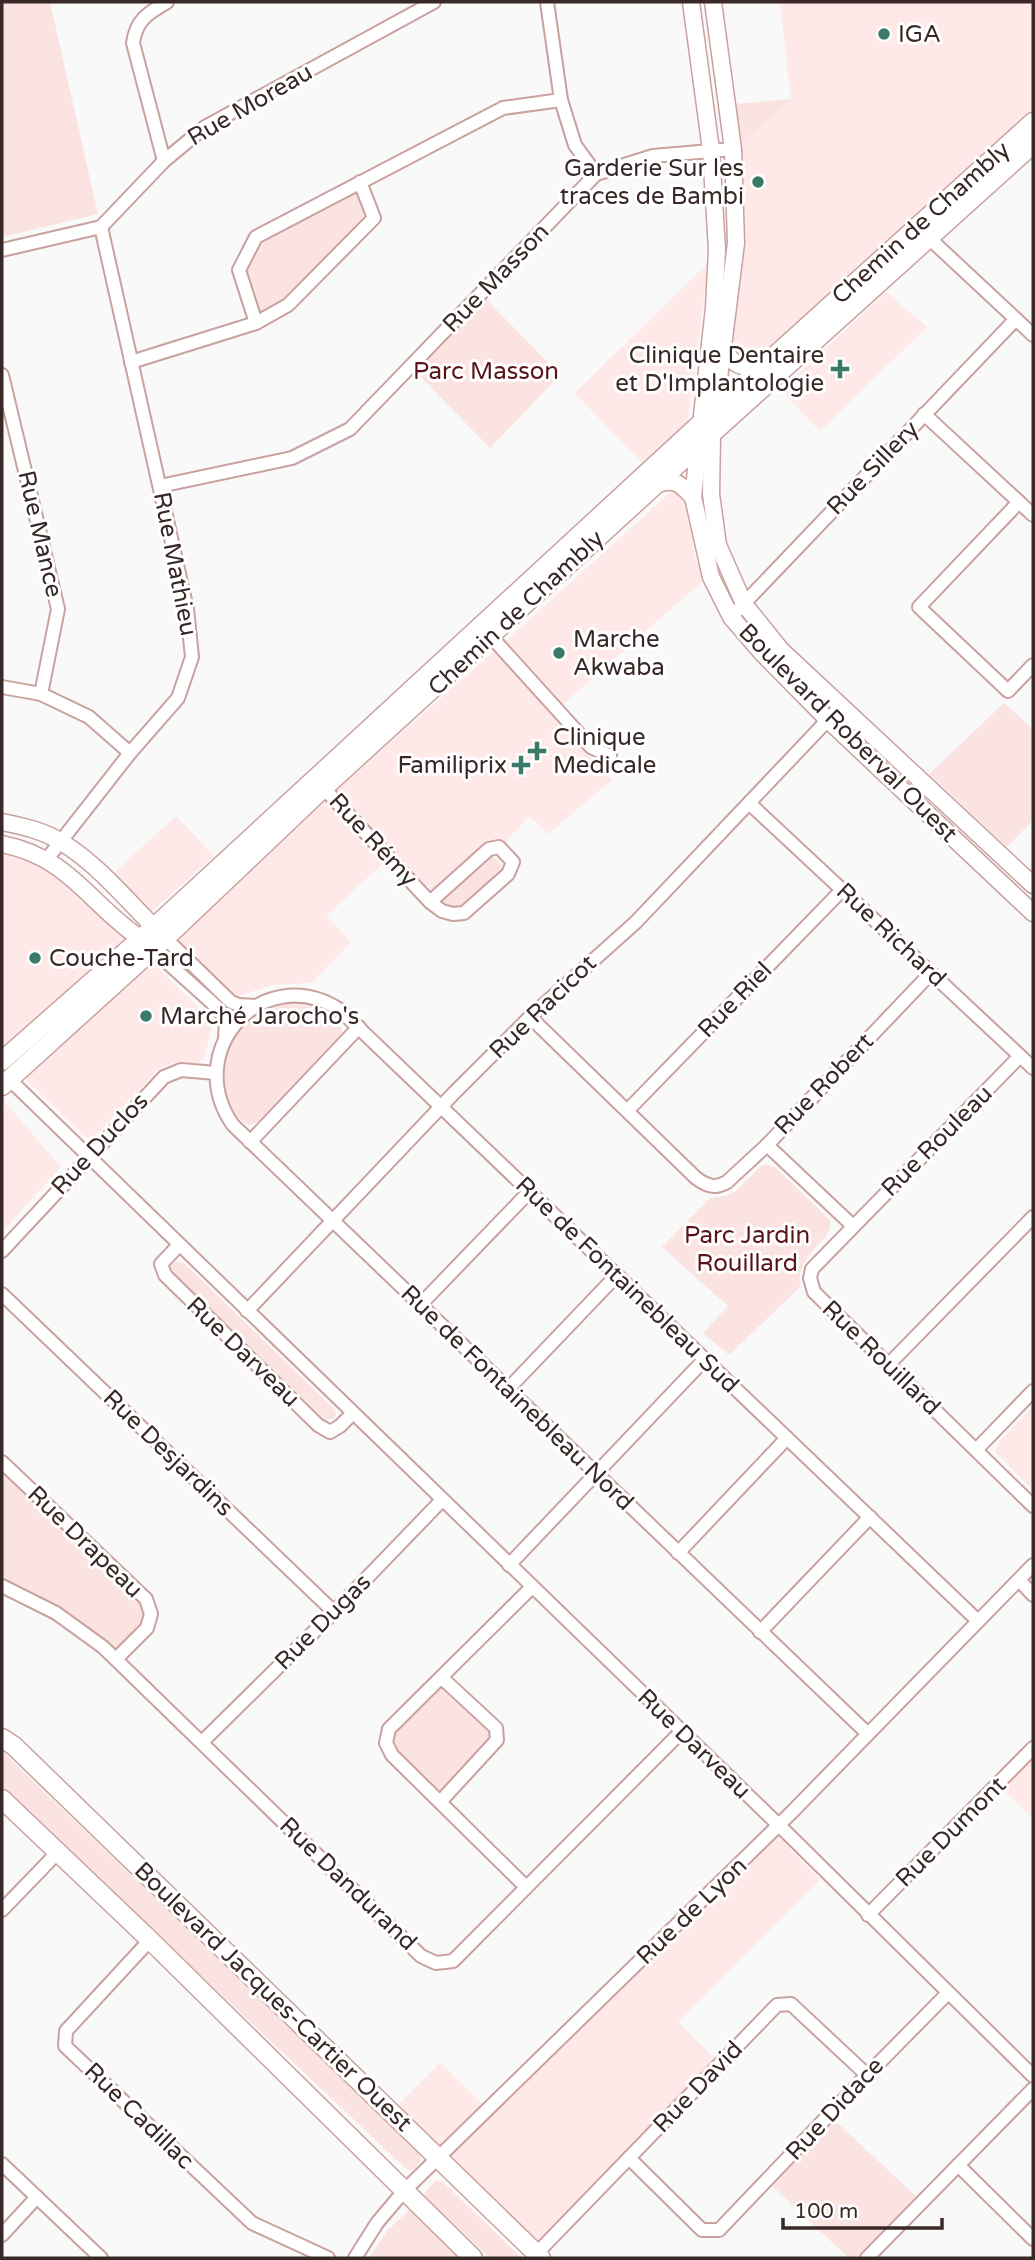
<svg xmlns="http://www.w3.org/2000/svg" width="1035" height="2260" viewBox="0 0 1035 2260" font-family="'Varela Round',sans-serif">
<rect width="100%" height="100%" fill="#f9f9f9"/>
<g fill="#fee9e8">
<polygon points="780,2 1032,2 1033,110 766,358 747,362 736,354 733,341 742,250 741,156 739,139 749,137 791,99"/>
<polygon points="709,262 687,428 646,467 575,393"/>
<polygon points="886,292 927,327 820,431 781,390"/>
<polygon points="678,491 686,500 695,557 705,579 551,715 612,780 548,834 529,816 493,856 442,900 393,854 326,916 351,942 312,983 273,985 234,997 171,936 510,637 671,492"/>
<polygon points="176,816 214,856 151,912 115,872"/>
<polygon points="2,844 47,859 141,939 2,1061"/>
<polygon points="149,965 156,966 213,1022 204,1059 199,1063 172,1063 159,1069 94,1137 87,1138 27,1081 26,1076"/>
<polygon points="4,1101 61,1167 2,1232 2,1102"/>
<polygon points="1033,1406 1033,1490 995,1452 999,1442"/>
<polygon points="1033,1748 1033,1818 998,1785"/>
<polygon points="769,1827 820,1880 679,2022 715,2059 526,2255 429,2160"/>
<polygon points="440,2063 482,2104 439,2147 397,2106"/>
</g>
<g fill="#fbe3e1">
<polygon points="2,2 50,2 98,214 2,237"/>
<polygon points="791,99 749,137 739,139 735,104"/>
<polygon points="360,182 374,218 288,305 256,323 239,270 256,237"/>
<polygon points="485,298 560,375 490,448 416,372"/>
<polygon points="1004,703 1033,729 1033,820 1007,847 929,774"/>
<polygon points="493,856 502,865 500,872 460,912 450,911 442,900"/>
<path d="M 289,1004 C 307,1005 342,1010 342,1033 L 258,1122 L 248,1125 C 236,1118 230,1106 226,1094 C 209,1049 247,1010 289,1004 Z"/>
<path d="M 766,1164 L 775,1167 L 829,1219 C 838,1240 795,1250 800,1287 L 729,1355 L 703,1333 L 728,1306 L 662,1247 L 710,1198 L 726,1196 L 736,1191 L 761,1166 Z"/>
<polygon points="176,1261 184,1263 334,1409 336,1414 334,1419 325,1419 173,1273 171,1266"/>
<polygon points="2,1462 146,1599 151,1614 116,1659 103,1647 2,1586"/>
<polygon points="442,1678 496,1728 497,1740 440,1802 392,1755 389,1729"/>
<polygon points="2,1751 420,2154 421,2161 414,2169 408,2170 405,2168 2,1787"/>
<polygon points="830,2116 921,2201 867,2258 849,2258 767,2181"/>
<polygon points="436,2180 443,2182 522,2258 490,2258 427,2199 424,2194"/>
<polygon points="413,2206 466,2258 369,2258 387,2231"/>
</g>
<g fill="none" stroke-linecap="round" stroke-linejoin="round">
<g stroke="#c9a29f" stroke-width="16">
<g id="minor">
<polyline points="547,2 561,100 575,145 596,174"/>
<path d="M 164,161 L 133,43 C 136,20 148,13 167,2"/>
<polyline points="929,238 1033,335"/>
<polyline points="2,250 101,227 164,161 205,127 434,2"/>
<polyline points="256,323 239,270 256,237 503,108 561,100"/>
<polyline points="131,362 256,323 288,305 374,218 360,182"/>
<polyline points="2,375 58,609 41,694"/>
<polyline points="924,414 1033,515"/>
<polyline points="160,486 292,458 350,429 596,174 653,156 733,149"/>
<polyline points="1019,502 919,607 1008,691 1033,665"/>
<polyline points="731,617 1016,319"/>
<polyline points="486,631 591,747 610,756"/>
<polyline points="2,687 41,694 89,717 130,753"/>
<polyline points="320,784 430,902 442,911 453,914 464,913 508,874 513,862 499,847 489,849 430,902"/>
<polyline points="749,803 1033,1068"/>
<polyline points="47,859 130,753 178,698 192,657 187,609 101,227"/>
<polyline points="162,935 231,1002 239,1005 256,1006"/>
<polyline points="149,946 219,1009 226,1022 225,1038"/>
<path d="M 530,1017 L 696,1178 C 707,1186 715,1189 727,1182 L 767,1145 L 931,973"/>
<polyline points="1020,1056 812,1269 810,1278 814,1292 1033,1506"/>
<polyline points="9,1079 792,1838 1033,2076"/>
<polyline points="628,1110 842,890"/>
<polyline points="250,1142 359,1027"/>
<polyline points="767,1145 853,1226"/>
<polyline points="179,1245 161,1264 165,1275 318,1425 330,1432 340,1426 353,1413"/>
<polyline points="2,1251 164,1077 181,1070 216,1073"/>
<polyline points="2,1294 334,1612"/>
<polyline points="420,1305 529,1192"/>
<polyline points="247,1311 454,1093 530,1017 636,922 841,706"/>
<polyline points="889,1364 1033,1217"/>
<polyline points="507,1390 617,1275"/>
<polyline points="976,1450 1033,1391"/>
<polyline points="2,1462 146,1599 151,1614 147,1628 116,1659"/>
<polyline points="678,1553 787,1438"/>
<polyline points="509,1565 705,1359"/>
<polyline points="1019,1580 1033,1595"/>
<polyline points="2,1586 56,1613 103,1647 421,1956 436,1963 453,1961 681,1732"/>
<polyline points="760,1632 870,1517"/>
<path d="M 868,1734 L 233,1125 C 181,1051 263,960 340,1010 L 978,1621"/>
<polyline points="202,1742 334,1612 442,1500"/>
<polyline points="440,1802 497,1740 496,1728 442,1678"/>
<polyline points="526,1887 392,1755 386,1743 389,1729 532,1587"/>
<polyline points="2,1910 58,1852"/>
<polyline points="868,1915 1033,1748"/>
<polyline points="150,1940 66,2031 65,2046 252,2223 328,2258"/>
<polyline points="629,2158 702,2230 719,2230 867,2075 948,1993"/>
<polyline points="2,2164 101,2258"/>
<polyline points="958,2165 1033,2239"/>
<polyline points="2,2235 37,2197"/>
<polyline points="536,2254 777,2005 791,2004 867,2075"/>
<polyline points="355,2258 377,2223 404,2191 792,1812 1033,1565"/>
<polyline points="867,2258 1033,2089"/>
</g>
</g>
<g stroke="#c9a29f" stroke-width="19">
<g id="tertiary">
<polyline points="691,2 711,150 717,250 714,308 693,497 711,577 731,617 762,653 828,720 1033,913"/>
<polyline points="713,2 733,149 736,243 712,434 711,494 718,545 744,604 781,650 1033,885"/>
<path d="M 723,343 C 730,366 743,371 766,364"/>
<path d="M 657,484 C 676,478 680,484 693,497"/>
<path d="M 2,822 C 22,826 45,831 63,843 C 98,865 125,898 154,927"/>
<path d="M 2,844 C 71,858 88,903 141,939"/>
</g>
</g>
<g stroke="#c9a29f" stroke-width="21">
<g id="secondary">
<polyline points="2,1061 163,919 727,399 1033,122"/>
<polyline points="2,1086 173,931 315,796 688,455 1033,144"/>
<polyline points="2,1738 14,1746 541,2258"/>
<polyline points="2,1799 150,1940 473,2258"/>
</g>
</g>
<use href="#minor" stroke="#fff" stroke-width="12"/>
<use href="#tertiary" stroke="#fff" stroke-width="16"/>
<use href="#secondary" stroke="#fff" stroke-width="18"/>
</g>
<g fill="#3a7a68" stroke="#fff" stroke-width="2.5">
<circle cx="884" cy="34" r="7"/>
<circle cx="758" cy="182" r="7"/>
<path d="M836.5 358.5h7v7h7v7h-7v7h-7v-7h-7v-7h7z"/>
<circle cx="559" cy="653" r="7"/>
<path d="M533.5 740.5h7v7h7v7h-7v7h-7v-7h-7v-7h7z"/>
<path d="M517.5 754.5h7v7h7v7h-7v7h-7v-7h-7v-7h7z"/>
<circle cx="35" cy="958" r="7"/>
<circle cx="146" cy="1016" r="7"/>
</g>
<g text-anchor="middle" dominant-baseline="central" stroke-width="6" stroke-linejoin="round" paint-order="stroke">
<g font-size="24" fill="#382827" stroke="#fff" text-anchor="start">
<text x="898" y="34">IGA</text>
<text x="744" y="168" text-anchor="end">Garderie Sur les<tspan x="744" dy="28">traces de Bambi</tspan></text>
<text x="824" y="355" text-anchor="end">Clinique Dentaire<tspan x="824" dy="28">et D'Implantologie</tspan></text>
<text x="573" y="639">Marche<tspan x="573" dy="28">Akwaba</tspan></text>
<text x="553" y="737">Clinique<tspan x="553" dy="28">Medicale</tspan></text>
<text x="507" y="765" text-anchor="end">Familiprix</text>
<text x="49" y="958">Couche-Tard</text>
<text x="160" y="1016">Marché Jarocho's</text>
</g>
<g font-size="24" fill="#382827" stroke="#fff">
<text transform="translate(250 105) rotate(-30)">Rue Moreau</text>
<text transform="translate(921 223) rotate(-42)">Chemin de Chambly</text>
<text transform="translate(496 278) rotate(-46)">Rue Masson</text>
<text transform="translate(873 468) rotate(-46)">Rue Sillery</text>
<text transform="translate(40 534) rotate(77)">Rue Mance</text>
<text transform="translate(175 564) rotate(79)">Rue Mathieu</text>
<text transform="translate(516 613) rotate(-43)">Chemin de Chambly</text>
<text transform="translate(848 733) rotate(45)">Boulevard Roberval Ouest</text>
<text transform="translate(373 840) rotate(47)">Rue Rémy</text>
<text transform="translate(891 935) rotate(43)">Rue Richard</text>
<text transform="translate(735 1000) rotate(-46)">Rue Riel</text>
<text transform="translate(543 1007) rotate(-44)">Rue Racicot</text>
<text transform="translate(824 1084) rotate(-46)">Rue Robert</text>
<text transform="translate(937 1141) rotate(-45)">Rue Rouleau</text>
<text transform="translate(100 1144) rotate(-47)">Rue Duclos</text>
<text transform="translate(627 1285) rotate(44)">Rue de Fontainebleau Sud</text>
<text transform="translate(243 1352) rotate(44)">Rue Darveau</text>
<text transform="translate(881 1358) rotate(44)">Rue Rouillard</text>
<text transform="translate(517 1398) rotate(44)">Rue de Fontainebleau Nord</text>
<text transform="translate(168 1453) rotate(44)">Rue Desjardins</text>
<text transform="translate(85 1542) rotate(44)">Rue Drapeau</text>
<text transform="translate(323 1622) rotate(-45)">Rue Dugas</text>
<text transform="translate(694 1744) rotate(44)">Rue Darveau</text>
<text transform="translate(951 1832) rotate(-45)">Rue Dumont</text>
<text transform="translate(348 1884) rotate(44)">Rue Dandurand</text>
<text transform="translate(692 1911) rotate(-44)">Rue de Lyon</text>
<text transform="translate(273 1997) rotate(44)">Boulevard Jacques-Cartier Ouest</text>
<text transform="translate(698 2087) rotate(-46)">Rue David</text>
<text transform="translate(835 2109) rotate(-47)">Rue Didace</text>
<text transform="translate(139 2116) rotate(44)">Rue Cadillac</text>
</g>
<g font-size="24" fill="#5a1418" stroke="#fff">
<text x="486" y="371">Parc Masson</text>
<text x="747" y="1235">Parc Jardin<tspan x="747" dy="28">Rouillard</tspan></text>
</g>
</g>
<rect width="1035" height="2260" fill="none" stroke="#382827" stroke-width="7"/>
<path d="M783 2218v10h159v-10" fill="none" stroke="#382827" stroke-width="3.5"/>
<text x="794" y="2218" font-size="21" fill="#382827" stroke="#ffffff" stroke-width="5" paint-order="stroke">100 m</text>
</svg>
